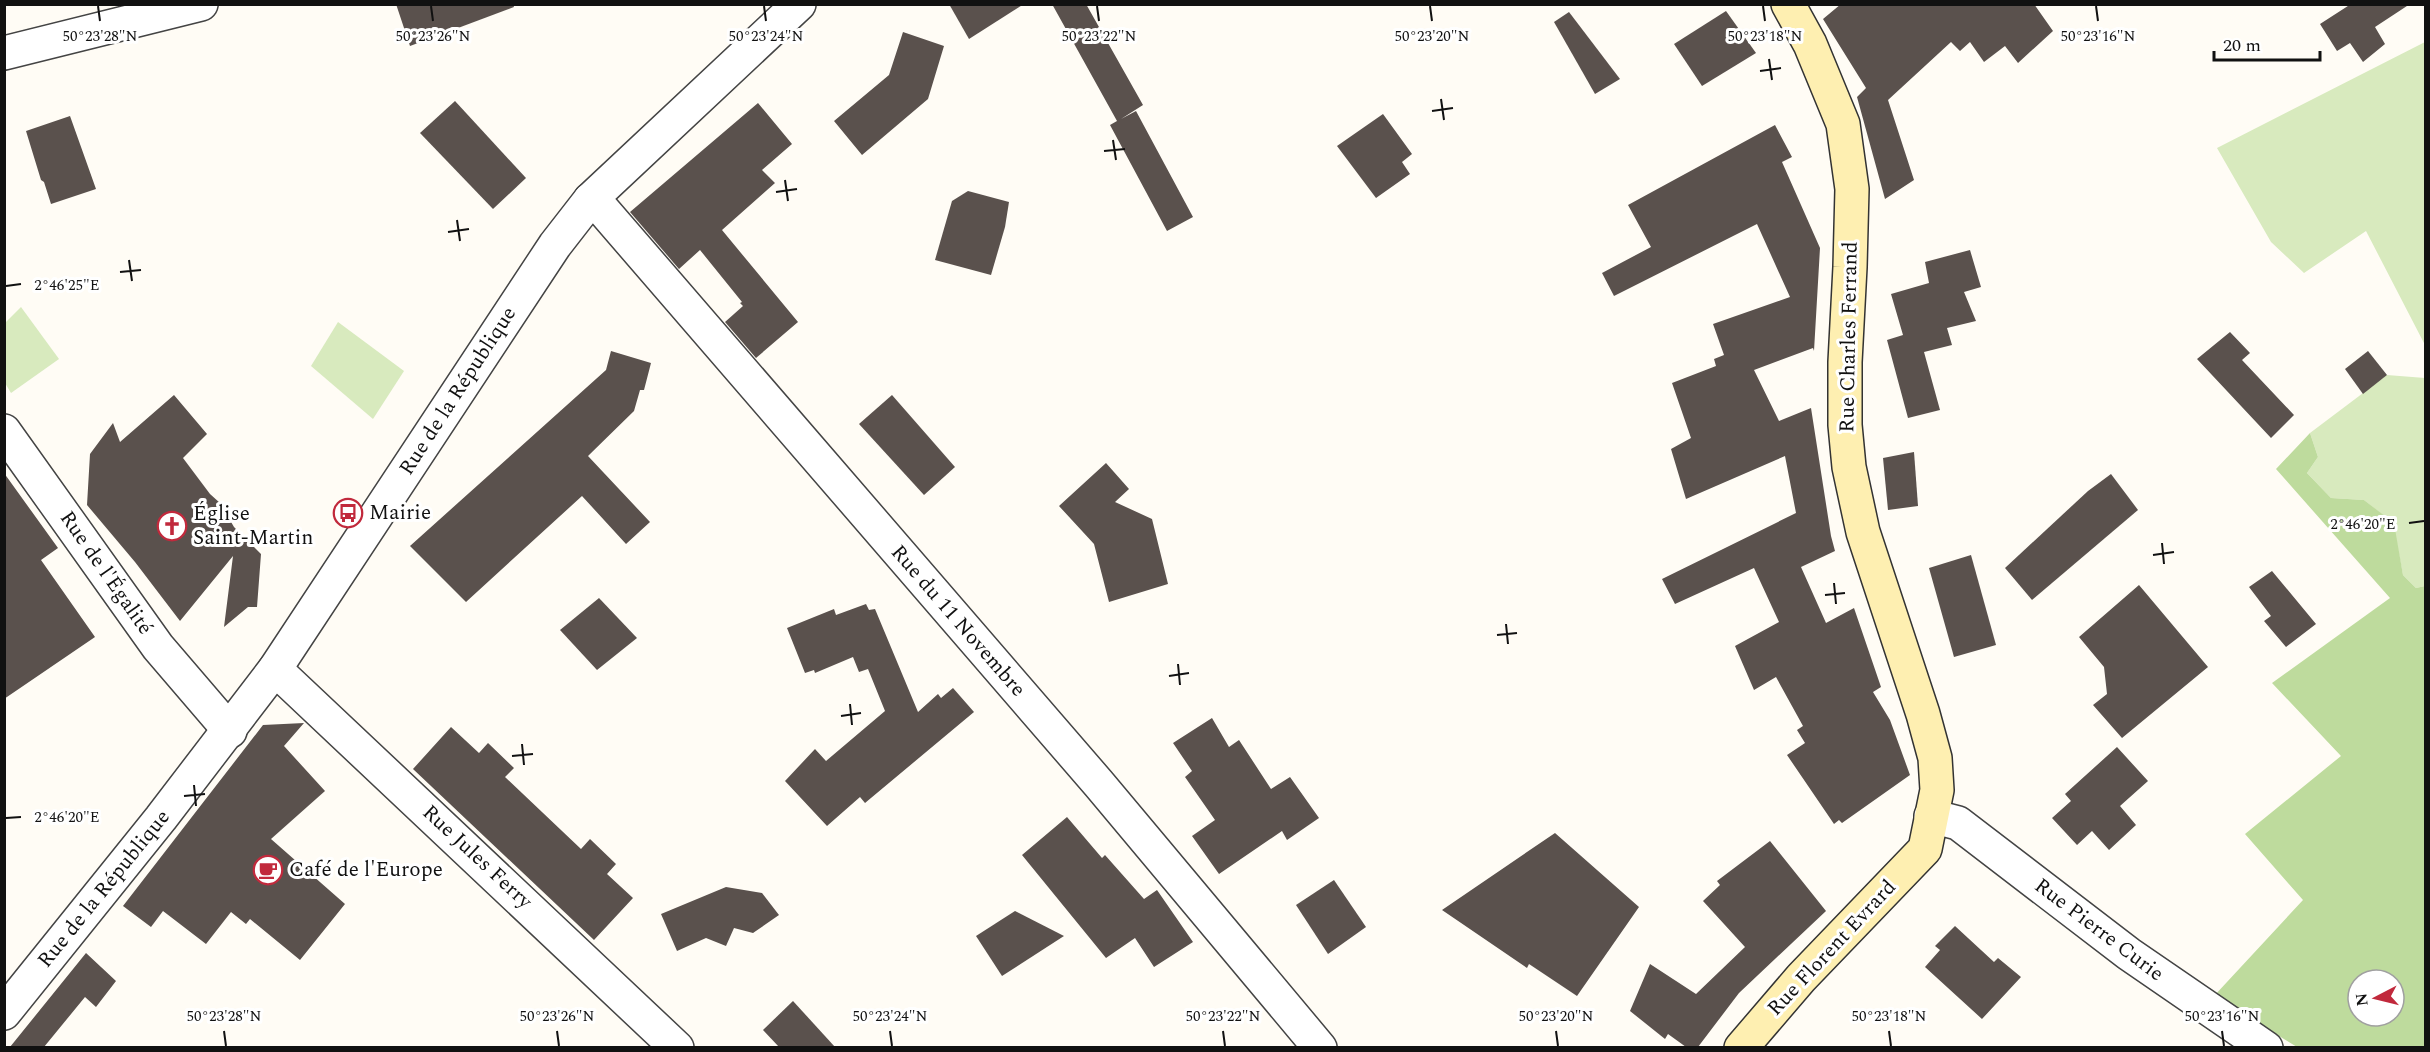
<svg xmlns="http://www.w3.org/2000/svg" width="2430" height="1052" viewBox="0 0 2430 1052" font-family="Spectral,serif">
<rect width="100%" height="100%" fill="#fffcf5"/>
<g fill="#d8eabe">
<polygon points="2425,42 2425,345 2366,231 2304,273 2271,242 2217,148"/>
<polygon points="21,307 59,359 11,393 5,383 5,323"/>
<polygon points="338,322 404,371 373,419 311,366"/>
<polygon points="2387,375 2425,378 2425,586 2416,588 2403,575 2393,523 2364,500 2331,498 2307,473 2318,457 2310,433"/>
</g>
<path fill="#bedb9d" fill-rule="evenodd" d="M 2310,433 L 2318,457 L 2307,473 L 2331,498 L 2364,500 L 2394,523 L 2403,575 L 2416,588 L 2425,586 L 2425,1047 L 2297,1047 L 2214,996 L 2303,900 L 2245,834 L 2341,756 L 2272,683 L 2390,598 L 2276,469 ZM 2358,980 L 2394,980 L 2394,1016 L 2358,1016 Z"/>
<g fill="#5a514d">
<polygon points="396,4 513,4 514,7 410,46"/>
<polygon points="949,4 1024,4 969,39"/>
<polygon points="1052,4 1086,4 1143,105 1121,119 1136,111 1193,217 1167,231 1110,125 1117,121"/>
<polygon points="1841,4 2034,4 2053,31 2018,63 2005,46 1984,62 1970,42 1960,51 1951,42 1888,100 1914,180 1885,199 1857,97 1866,88 1823,19"/>
<polygon points="2351,4 2410,4 2375,27 2385,44 2363,62 2350,43 2337,51 2320,24"/>
<polygon points="1726,11 1756,53 1702,86 1674,44"/>
<polygon points="1569,12 1620,79 1595,94 1554,22"/>
<polygon points="903,32 944,46 928,99 862,155 834,121 889,75"/>
<polygon points="455,101 526,178 493,209 420,133"/>
<polygon points="758,103 792,144 762,170 775,183 722,230 798,322 756,358 725,322 743,306 740,303 742,302 700,250 679,269 630,212"/>
<polygon points="1383,114 1412,154 1402,162 1410,174 1376,198 1337,146"/>
<polygon points="70,116 96,189 51,204 44,182 41,180 26,131"/>
<polygon points="1775,125 1792,157 1782,162 1820,248 1814,351 1813,348 1754,370 1779,421 1811,408 1831,536 1835,551 1801,567 1826,623 1854,608 1881,687 1873,692 1890,720 1910,775 1842,823 1839,820 1834,824 1787,755 1805,743 1797,730 1803,726 1776,677 1754,690 1735,646 1779,622 1754,568 1675,604 1662,579 1796,513 1785,456 1686,499 1671,449 1691,438 1672,383 1716,366 1714,359 1724,355 1713,324 1790,297 1757,224 1614,296 1602,273 1651,247 1628,205"/>
<polygon points="968,191 1009,202 1005,227 991,275 935,260 952,201"/>
<polygon points="1970,250 1981,287 1964,292 1976,321 1947,328 1952,345 1924,352 1940,410 1908,418 1887,340 1903,335 1891,294 1929,283 1925,262"/>
<polygon points="2230,332 2250,353 2242,360 2294,415 2271,438 2197,359"/>
<polygon points="611,351 651,363 644,390 640,390 634,411 588,456 650,522 626,544 582,496 466,602 410,546 606,370"/>
<polygon points="2368,351 2387,375 2363,394 2345,369"/>
<polygon points="174,395 207,434 183,458 210,494 220,503 234,527 261,554 257,607 248,607 224,627 233,556 180,621 135,562 87,505 90,454 113,423 120,442"/>
<polygon points="892,395 955,467 924,495 859,424"/>
<polygon points="1914,452 1918,506 1888,510 1883,458"/>
<polygon points="1106,463 1129,489 1115,502 1152,519 1168,584 1109,602 1094,544 1059,506"/>
<polygon points="4,473 58,548 41,560 95,637 4,699"/>
<polygon points="2111,474 2138,510 2032,600 2005,568 2088,491"/>
<polygon points="1971,555 1996,645 1954,657 1929,568"/>
<polygon points="2272,571 2316,624 2286,647 2264,621 2271,616 2249,587"/>
<polygon points="2139,585 2208,667 2122,738 2093,705 2107,694 2104,667 2079,637"/>
<polygon points="599,598 637,638 597,670 560,630"/>
<polygon points="866,604 869,610 875,609 918,712 938,694 941,698 953,688 974,712 865,803 860,797 827,826 785,781 815,749 826,761 885,711 868,669 859,672 853,657 815,673 814,670 805,673 787,628 834,609 836,615"/>
<polygon points="1212,718 1229,747 1239,740 1271,789 1290,777 1319,818 1287,840 1282,831 1219,874 1192,836 1215,820 1185,777 1192,771 1173,743"/>
<polygon points="304,723 284,746 325,791 271,839 345,904 300,960 250,919 246,924 231,912 206,944 163,911 151,927 123,906 263,725"/>
<polygon points="451,727 479,753 488,743 514,768 505,777 581,849 590,839 616,864 607,874 633,898 594,940 413,769"/>
<polygon points="2117,747 2148,781 2120,806 2136,825 2109,850 2092,831 2077,845 2052,818 2071,801 2065,794"/>
<polygon points="1067,817 1102,858 1105,855 1144,899 1157,890 1193,942 1154,967 1135,938 1106,958 1022,855"/>
<polygon points="1555,833 1639,907 1577,996 1529,964 1527,968 1442,910"/>
<polygon points="1770,841 1826,911 1739,993 1698,1047 1686,1047 1668,1034 1665,1039 1630,1011 1650,964 1696,994 1745,947 1703,901 1720,885 1717,881"/>
<polygon points="1334,880 1366,927 1328,954 1296,905"/>
<polygon points="726,887 762,893 779,915 753,933 734,928 726,946 706,938 677,951 661,914"/>
<polygon points="1015,911 1064,936 1002,976 976,936"/>
<polygon points="1955,926 1994,962 1998,958 2021,977 1982,1019 1925,967 1940,950 1935,946"/>
<polygon points="86,953 116,981 96,1007 85,997 44,1047 10,1047"/>
<polygon points="793,1001 835,1047 779,1047 763,1030"/>
</g>
<g fill="none" stroke-linecap="round" stroke-linejoin="round">
<g stroke="#444" stroke-width="36">
<g id="street">
<polyline points="4,53 201,4"/>
<polyline points="590,200 604,211 1099,784 1320,1048"/>
<polyline points="4,431 158,647 230,731"/>
<polyline points="275,669 677,1048"/>
<polyline points="1931,816 1958,823 2129,954 2266,1048"/>
<polyline points="4,1013 161,818 275,669 555,245 590,200 799,4"/>
</g>
</g>
<g stroke="#333" stroke-width="36">
<polyline id="secondary" points="1741,1048 1801,978 1925,849 1937,790 1935,758 1923,714 1863,532 1849,467 1845,425 1845,362 1850,267 1852,189 1843,124 1810,44 1788,4"/>
</g>
<use href="#street" stroke="#fff" stroke-width="33"/>
<use href="#secondary" stroke="#feefb1" stroke-width="33"/>
</g>
<path fill="none" stroke="#111" stroke-width="2" d="M 98,6 L 100,21M 431,6 L 433,21M 764,6 L 766,21M 1097,6 L 1099,21M 1430,6 L 1432,21M 1763,6 L 1765,21M 2096,6 L 2098,21M 1769,59 L 1772,80M 1760,71 L 1781,68M 1441,99 L 1444,120M 1432,111 L 1453,108M 1113,140 L 1116,160M 1104,151 L 1125,149M 785,180 L 788,201M 776,192 L 797,189M 457,220 L 460,241M 448,232 L 469,229M 129,260 L 132,281M 120,272 L 141,270M 6,286 L 21,284M 2409,523 L 2424,521M 2162,543 L 2164,564M 2153,555 L 2174,552M 1834,583 L 1836,604M 1825,595 L 1845,593M 1506,624 L 1508,644M 1497,635 L 1517,633M 1178,664 L 1180,685M 1169,676 L 1189,673M 850,704 L 852,725M 841,716 L 861,713M 522,744 L 524,765M 512,756 L 533,754M 194,785 L 196,806M 184,796 L 205,794M 6,818 L 21,817M 224,1031 L 226,1046M 557,1031 L 559,1046M 890,1031 L 892,1046M 1223,1031 L 1225,1046M 1556,1031 L 1558,1046M 1889,1031 L 1891,1046M 2222,1031 L 2224,1046"/>
<defs>
<g id="bus-ring" transform="scale(1.5)"><circle r="9.5" fill="#fff" stroke="#c1293c" stroke-width="1.5"/><path d="M-5-6H5V4H4V6H2V4H-2V6H-4V4H-5ZM-3.5-4V0h7V-4ZM-3.5 1.2v1.5H-2V1.2ZM2 1.2v1.5H3.5V1.2Z" fill="#c1293c"/></g>
<g id="church-ring" transform="scale(1.5)"><circle r="9.5" fill="#fff" stroke="#c1293c" stroke-width="1.5"/><path d="M-1.2-6h2.4v3.5h3.3v2.4h-3.3V6h-2.4V-.1h-3.3v-2.4h3.3Z" fill="#c1293c"/></g>
<g id="cafe-ring" transform="scale(1.5)"><circle r="9.5" fill="#fff" stroke="#c1293c" stroke-width="1.5"/><path d="M-5.5-4.5H6V0H3Q3 3.5 0 3.5H-2.5Q-5.5 3.5-5.5 0ZM3-3.2v2h1.7v-2ZM-6 4.5H4V6H-6Z" fill="#c1293c"/></g>
</defs>
<g fill-rule="evenodd">
<use href="#bus-ring" x="348" y="513"/>
<use href="#church-ring" x="172" y="526"/>
<use href="#cafe-ring" x="268" y="870"/>
</g>
<g text-anchor="middle" dominant-baseline="central" stroke-width="6" stroke-linejoin="round" paint-order="stroke">
<g font-size="21" fill="#111" stroke="#fff">
<text transform="translate(1849 337) rotate(-89)">Rue Charles Ferrand</text>
<text transform="translate(458 391) rotate(-57)">Rue de la République</text>
<text transform="translate(106 573) rotate(55)">Rue de l'Égalité</text>
<text transform="translate(958 621) rotate(49)">Rue du 11 Novembre</text>
<text transform="translate(477 857) rotate(43)">Rue Jules Ferry</text>
<text transform="translate(104 889) rotate(-51)">Rue de la République</text>
<text transform="translate(2099 930) rotate(37)">Rue Pierre Curie</text>
<text transform="translate(1832 948) rotate(-47)">Rue Florent Evrard</text>
</g>
<g font-size="21" fill="#111" stroke="#fff" text-anchor="start">
<text x="369" y="513">Mairie</text>
<text x="193" y="514">Église<tspan x="193" dy="24">Saint-Martin</tspan></text>
<text x="289" y="870">Café de l'Europe</text>
</g>
</g>
<g font-size="15" text-anchor="middle" fill="#111" stroke="#fff" stroke-width="6" stroke-linejoin="round" paint-order="stroke">
<text x="100" y="41">50°23'28"N</text>
<text x="433" y="41">50°23'26"N</text>
<text x="766" y="41">50°23'24"N</text>
<text x="1099" y="41">50°23'22"N</text>
<text x="1432" y="41">50°23'20"N</text>
<text x="1765" y="41">50°23'18"N</text>
<text x="2098" y="41">50°23'16"N</text>
<text x="67" y="290">2°46'25"E</text>
<text x="2363" y="529">2°46'20"E</text>
<text x="67" y="822">2°46'20"E</text>
<text x="224" y="1021">50°23'28"N</text>
<text x="557" y="1021">50°23'26"N</text>
<text x="890" y="1021">50°23'24"N</text>
<text x="1223" y="1021">50°23'22"N</text>
<text x="1556" y="1021">50°23'20"N</text>
<text x="1889" y="1021">50°23'18"N</text>
<text x="2222" y="1021">50°23'16"N</text>
</g>
<rect width="2430" height="1052" fill="none" stroke="#111111" stroke-width="12"/>
<g transform="translate(2376 998) rotate(263)"><circle r="28" fill="#ffffff" stroke="#a0a0a0" stroke-width="1.5"/>
<path d="M0-4.5L10 22L0 15L-10 22Z" fill="#c1293c"/>
<text y="-9" font-size="16" font-weight="bold" text-anchor="middle" fill="#111111">N</text>
</g>
<path d="M2214 51v9h106v-9" fill="none" stroke="#111111" stroke-width="3"/>
<text x="2223" y="51" font-size="18" fill="#111111" stroke="#ffffff" stroke-width="4.5" paint-order="stroke">20 m</text>
</svg>
